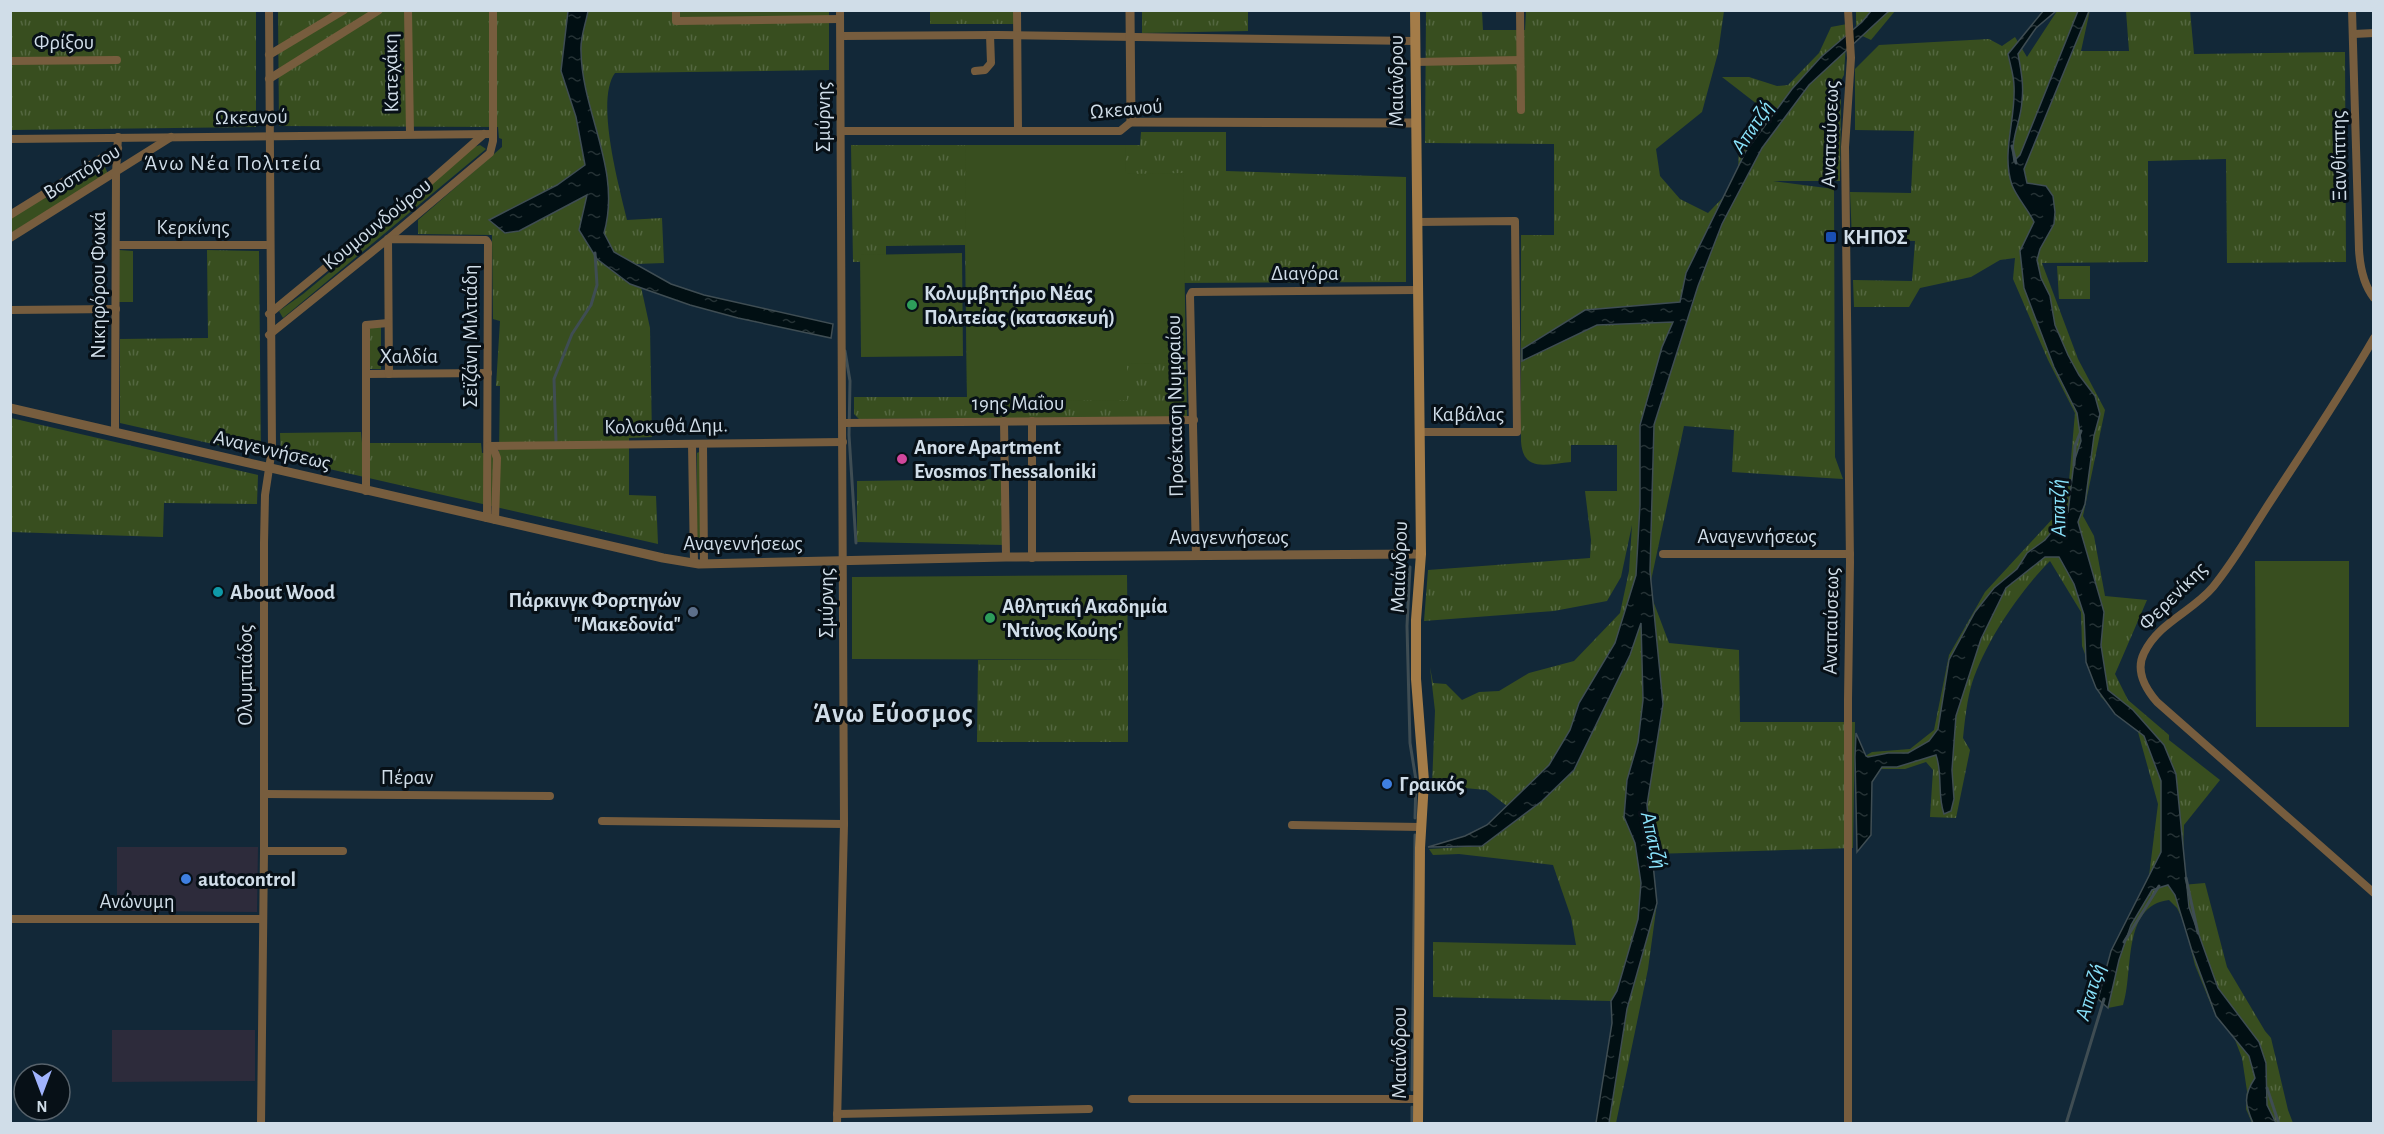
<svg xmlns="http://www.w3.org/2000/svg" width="2384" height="1134" viewBox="0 0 2384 1134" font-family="'Alegreya Sans',sans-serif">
<defs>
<pattern id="grass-tufts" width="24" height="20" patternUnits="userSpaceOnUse" patternTransform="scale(1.5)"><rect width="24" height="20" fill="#384e1f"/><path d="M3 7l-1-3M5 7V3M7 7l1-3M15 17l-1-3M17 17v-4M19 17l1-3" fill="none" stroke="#546740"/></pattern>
<pattern id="water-ripples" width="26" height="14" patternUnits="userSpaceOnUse" patternTransform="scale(1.5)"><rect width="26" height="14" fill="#010f13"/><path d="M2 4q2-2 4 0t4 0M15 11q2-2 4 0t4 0" fill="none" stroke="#253235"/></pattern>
</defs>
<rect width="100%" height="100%" fill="#122838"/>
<g fill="#2d2b3b">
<polygon points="117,847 258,847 257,912 117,911"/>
<polygon points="112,1030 255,1030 255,1081 112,1082"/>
</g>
<g fill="url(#grass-tufts)">
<path d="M 2090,10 L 2081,51 L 2129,51 L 2126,11 L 2190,10 L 2194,54 L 2345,52 L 2346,262 L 2227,263 L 2226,159 L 2148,161 L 2148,262 L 2042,263 L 2078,359 L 2105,410 L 2083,516 L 2094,536 L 2105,596 L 2147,600 L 2115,674 L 2128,700 L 2169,735 L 2169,740 L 2220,780 L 2184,825 L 2182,885 L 2205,883 L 2227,967 L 2265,1031 L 2271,1038 L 2288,1110 L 2293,1123 L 2252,1123 L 2246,1109 L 2247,1091 L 2242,1058 L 2232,1032 L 2214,1012 L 2195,965 L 2184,922 L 2177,908 L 2169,900 C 2121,905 2134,974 2123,1005 L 2108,1008 L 2098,998 L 2111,951 L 2149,876 L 2158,804 L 2138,732 L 2101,697 L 2082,646 L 2081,612 L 2050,561 C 2019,592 1986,641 1972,683 C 1967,700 1965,719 1963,738 L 1970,750 L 1956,818 L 1930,817 L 1933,770 L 1926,762 L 1905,769 L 1880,769 L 1870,773 L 1860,759 L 1872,752 L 1910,749 L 1934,730 L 1949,655 L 1985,592 L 2056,515 L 2069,481 L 2075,413 L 2048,360 L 2013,279 L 2015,258 L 2000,260 L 1971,277 L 1920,288 L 1909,307 L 1854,307 L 1853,280 L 1912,281 L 1915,241 L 1852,239 L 1850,192 L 1911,193 L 1914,131 L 1855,130 L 1855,69 L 1879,45 L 1989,39 L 2002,46 L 2015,37 L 2027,57 L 2057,11 Z"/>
<polygon points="10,11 256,11 256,127 11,130"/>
<path d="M 278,11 L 829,11 L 829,70 L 615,73 C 595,100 619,186 627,220 L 662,218 L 664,263 L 636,264 L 650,328 L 652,437 L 629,438 L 629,495 L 656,496 L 658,544 L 281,458 L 280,433 L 361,432 L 362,443 L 481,443 L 482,453 L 499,452 L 500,386 L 496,386 L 500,321 L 493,319 L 492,235 L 418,234 L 418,220 L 502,147 L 502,139 L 499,138 L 498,127 L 279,126 Z"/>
<rect x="930" y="11" width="87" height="13"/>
<polygon points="1142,11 1248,11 1248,31 1142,33"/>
<path d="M 1426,11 L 1482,11 L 1483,30 L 1525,30 L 1526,11 L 1724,11 L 1718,53 L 1702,112 L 1656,149 L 1660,176 L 1680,199 L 1708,213 C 1732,189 1741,182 1738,146 L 1753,134 L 1766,111 L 1722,77 L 1749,77 L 1777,86 L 1788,85 L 1819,53 L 1831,27 L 1847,24 L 1844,75 L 1831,99 L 1841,99 L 1840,181 L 1773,181 L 1834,189 L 1835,457 L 1843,479 L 1732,472 L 1734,430 L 1684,426 L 1649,590 L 1669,643 L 1739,650 L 1740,722 L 1855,722 L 1853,848 L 1652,854 L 1657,903 L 1648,969 L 1616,1123 L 1596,1123 L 1612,1023 L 1611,1001 L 1433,997 L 1433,942 L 1576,945 L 1571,917 L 1553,865 L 1459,854 L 1433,855 L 1429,849 L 1482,846 L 1549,765 L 1507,806 L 1486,790 L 1432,785 L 1435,711 L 1430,667 L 1433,683 L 1446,684 L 1462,700 L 1479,692 L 1499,691 L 1529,673 L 1574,661 L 1620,613 L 1629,571 L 1632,525 L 1621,577 L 1607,601 L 1554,611 L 1424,621 L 1428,570 L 1590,558 L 1591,540 L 1585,491 L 1617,491 L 1617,445 L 1571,445 L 1571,462 C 1546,464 1523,473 1521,441 L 1521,235 L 1554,235 L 1554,144 L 1425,143 Z"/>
<polygon points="1856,11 1895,11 1871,40 1856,33"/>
<polygon points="1141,132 1226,132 1226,171 1406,177 1406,282 1174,283 1142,350 1186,350 1187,417 859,419 854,414 854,397 967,397 965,245 886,246 886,261 853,262 851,145 1140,145"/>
<polygon points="207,250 259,251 261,455 120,423 120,339 208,338"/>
<polygon points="2057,266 2090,266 2090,299 2059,299"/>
<polygon points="370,326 381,326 381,369 369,369"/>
<polygon points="11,418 258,475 257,504 164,503 163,537 11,532"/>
<polygon points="699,452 701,453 701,547 697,547 697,453"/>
<polygon points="1005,479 1005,545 857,542 857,481"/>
<polygon points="978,660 1128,660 1128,742 977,742"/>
</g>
<g fill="#384e1f">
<polygon points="480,145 486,149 283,318 279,311 303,294 424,194 427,188 474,147"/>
<polygon points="965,145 1125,145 1126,174 1183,173 1186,364 1127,363 1127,400 967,401"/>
<polygon points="103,162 108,174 11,233 11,218"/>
<polygon points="119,250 133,251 133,302 119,302"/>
<polygon points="962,253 963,356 861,357 860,255"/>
<polygon points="2255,561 2349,561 2349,727 2256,727"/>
<polygon points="1127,575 1128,660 852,659 852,577"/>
</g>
<g fill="url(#water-ripples)" stroke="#3f4d53" stroke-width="1.5">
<path d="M 2044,10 L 2056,11 L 2036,28 L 2018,54 C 2021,70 2024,85 2022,101 C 2021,123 2010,137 2014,161 L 2020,155 L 2078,11 L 2089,11 L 2024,169 L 2027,183 L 2046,186 L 2053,196 L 2055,212 L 2054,224 L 2040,249 L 2037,260 L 2041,278 L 2050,296 L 2055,325 L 2068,355 L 2079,375 L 2095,396 L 2100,414 L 2094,436 L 2085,504 L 2078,522 L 2104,612 L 2101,645 L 2108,690 L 2133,710 L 2164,745 L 2176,774 L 2189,907 L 2218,988 L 2259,1042 L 2266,1063 L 2267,1105 L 2276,1123 L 2253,1123 C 2245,1104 2243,1096 2255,1078 L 2249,1056 L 2216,1016 L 2192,951 L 2175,895 L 2168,885 L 2152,890 L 2131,925 L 2119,960 L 2108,1008 L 2098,999 L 2111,951 L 2161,852 L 2161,781 L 2144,736 L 2115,714 L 2096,688 L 2086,662 L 2084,615 L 2074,584 L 2059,557 L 2045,557 L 2006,588 L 1981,639 L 1956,716 L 1952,770 L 1954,799 L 1951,811 L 1944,814 C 1937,795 1943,775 1936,755 L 1897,767 L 1882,767 L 1872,782 L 1871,835 L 1857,852 L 1855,757 L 1856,733 L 1866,756 L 1868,757 L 1888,753 L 1908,753 L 1929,741 L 1938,729 L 1949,660 L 1975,612 L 1994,588 L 2017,569 L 2027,553 L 2045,540 L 2068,512 L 2074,462 L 2081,441 L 2077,413 L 2054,367 L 2024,288 L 2020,251 L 2034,222 C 2028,209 2017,198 2012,185 C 2001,153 2016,119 2014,86 C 2014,76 2010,64 2008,54 Z"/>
<path d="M 568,11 L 588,11 C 586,23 580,38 581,51 C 582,114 622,169 604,233 L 614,252 L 671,284 L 704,295 L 833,324 L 831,338 L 738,318 L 690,305 L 630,284 L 597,259 L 579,230 L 587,195 L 519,231 L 505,233 L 489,220 L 557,185 L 585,165 L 576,117 L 561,71 Z"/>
<polygon points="1871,11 1889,11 1809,85 1762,148 1722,224 1698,286 1654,425 1650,571 1663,704 1647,805 1657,903 1627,1009 1609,1123 1596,1123 1612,1023 1611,1001 1617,991 1638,919 1641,883 1635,843 1624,817 1627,780 1638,742 1643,700 1641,623 1630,655 1574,770 1542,801 1482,846 1428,847 1465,836 1487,825 1549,765 1570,730 1579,703 1615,643 1636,575 1640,505 1640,425 1662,347 1673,322 1597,325 1522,361 1522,349 1585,310 1680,302 1686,273 1746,151 1792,89 1821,57 1862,22"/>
</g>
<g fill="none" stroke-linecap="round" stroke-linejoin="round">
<g stroke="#3f4d53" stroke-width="3">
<polyline points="2012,146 2016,163"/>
<polyline points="845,351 850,381 849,435 856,543"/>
<polyline points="556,442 554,379 572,334 591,305 597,285 595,253"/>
<polyline points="2074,465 2075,446 2081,431"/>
<polyline points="1410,567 1407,626 1410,743 1416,780 1415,818"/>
<polyline points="2186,878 2198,933"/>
<polyline points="2124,942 2159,886"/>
<polyline points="2267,1088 2279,1124"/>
<polyline points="1412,1090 1415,835"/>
<polyline points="1412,1124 1412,1107"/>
<polyline points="2066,1124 2104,999"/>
</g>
<g stroke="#775d3e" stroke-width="8">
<polyline points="408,10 410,134"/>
<polyline points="676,10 676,21 840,19"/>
<polyline points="1017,10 1018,131"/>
<polyline points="1520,10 1521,110"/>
<path d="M 2352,10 L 2359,250 C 2360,267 2363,284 2374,298"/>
<polyline points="2354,34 2374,33"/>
<polyline points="841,36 997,35 1415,41"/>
<polyline points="269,55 344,10"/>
<polyline points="10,61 117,60"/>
<polyline points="1415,62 1520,60"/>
<polyline points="975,71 985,70 991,63 990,35"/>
<polyline points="269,79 379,10"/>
<polyline points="841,131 1120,131 1131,122"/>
<polyline points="10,139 493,134"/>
<polyline points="10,215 118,148"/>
<polyline points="1417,222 1515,221 1517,432 1419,432"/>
<polyline points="10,238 171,137"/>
<polyline points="116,245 269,245"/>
<polyline points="10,310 116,309"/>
<polyline points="269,314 419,191 484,134"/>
<polyline points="269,335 388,239 490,153 493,141 493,10"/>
<path d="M 2374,338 C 2343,392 2308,444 2274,496 C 2254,526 2236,559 2213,587 C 2192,612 2159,622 2144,653 C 2135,671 2145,688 2157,702 L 2374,893"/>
<polyline points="366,374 488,373"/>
<polyline points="389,374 388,239 486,240 488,243 487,518"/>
<polyline points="1004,421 1006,557"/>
<polyline points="1032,421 1032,558"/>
<polyline points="843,423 1194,420"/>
<polyline points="115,432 116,173 118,137"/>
<polyline points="692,444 694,563"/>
<polyline points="703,444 704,564"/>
<polyline points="489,446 843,442"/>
<polyline points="489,446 494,450 497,458 495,520"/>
<polyline points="366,491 366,325 388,323"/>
<polyline points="1663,554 1850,554"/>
<polyline points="1196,555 1190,296 1192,292 1417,290"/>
<polyline points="264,794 550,796"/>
<polyline points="602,821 844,824"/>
<polyline points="1292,825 1421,827"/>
<polyline points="264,851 343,851"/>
<polyline points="10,919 263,919"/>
<polyline points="1132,1099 1418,1099"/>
<polyline points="837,1114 1089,1109"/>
<polyline points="261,1124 264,851 264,543 265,495 272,449 269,10"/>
<polyline points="837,1124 844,824 840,10"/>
<polyline points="1848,1124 1848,699 1850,562 1845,147 1851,58 1848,10"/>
</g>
<g stroke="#775d3e" stroke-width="9">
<polyline points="1130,10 1131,122 1416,123"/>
<polyline points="10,408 663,558 699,564 1006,557 1421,554"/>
</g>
<polyline stroke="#a47c48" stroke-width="10" points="1415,10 1421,554 1416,620 1416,679 1424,781 1420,848 1418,1124"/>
</g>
<rect fill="#1a4fb4" stroke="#071017" stroke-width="2" x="1825" y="231" width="12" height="12" rx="3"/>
<g fill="#2e9e5b" stroke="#071017" stroke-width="2">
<circle cx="912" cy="305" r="6"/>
<circle cx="990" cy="618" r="6"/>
</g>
<circle fill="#d1479c" stroke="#071017" stroke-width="2" cx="902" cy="459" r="6"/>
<circle fill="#0f9aa8" stroke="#071017" stroke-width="2" cx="218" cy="592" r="6"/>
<circle fill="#5c6f8a" stroke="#071017" stroke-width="2" cx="693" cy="612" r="6"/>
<g fill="#3f7fe0" stroke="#071017" stroke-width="2">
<circle cx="1387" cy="784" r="6"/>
<circle cx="186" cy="879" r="6"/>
</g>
<g text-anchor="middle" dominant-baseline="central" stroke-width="6" stroke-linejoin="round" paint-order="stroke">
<g font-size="21" fill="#d0dde8" stroke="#071017">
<text x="64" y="42">Φρίξου</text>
<text transform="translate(391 73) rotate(-91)">Κατεχάκη</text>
<text transform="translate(1396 81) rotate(-90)">Μαιάνδρου</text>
<text transform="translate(1126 109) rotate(-5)">Ωκεανού</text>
<text transform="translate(251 117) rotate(-1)">Ωκεανού</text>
<text transform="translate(823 117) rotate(-90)">Σμύρνης</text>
<text transform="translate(1830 134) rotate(-88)">Αναπαύσεως</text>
<text transform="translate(2339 156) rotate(-91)">Ξανθίππης</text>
<text transform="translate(82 172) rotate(-32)">Βοσπόρου</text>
<text transform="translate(377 224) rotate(-39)">Κουμουνδούρου</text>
<text x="193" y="227">Κερκίνης</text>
<text x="1305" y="273">Διαγόρα</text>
<text transform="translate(98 285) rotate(-90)">Νικηφόρου Φωκά</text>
<text transform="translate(470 336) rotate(-90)">Σεϊζάνη Μιλτιάδη</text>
<text x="409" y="356">Χαλδία</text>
<text x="1018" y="403">19ης Μαΐου</text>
<text transform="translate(1175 406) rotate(-91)">Προέκταση Νυμφαίου</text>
<text x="1468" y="414">Καβάλας</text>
<text transform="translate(666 426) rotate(-1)">Κολοκυθά Δημ.</text>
<text transform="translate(272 450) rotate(13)">Αναγεννήσεως</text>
<text x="1757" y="536">Αναγεννήσεως</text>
<text x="1229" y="537">Αναγεννήσεως</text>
<text x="743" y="543">Αναγεννήσεως</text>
<text transform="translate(1399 567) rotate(-88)">Μαιάνδρου</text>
<text transform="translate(2173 596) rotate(-45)">Φερενίκης</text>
<text transform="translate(826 603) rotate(-90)">Σμύρνης</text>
<text transform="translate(1831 621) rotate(-89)">Αναπαύσεως</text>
<text transform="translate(245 675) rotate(-90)">Ολυμπιάδος</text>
<text x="407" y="777">Πέραν</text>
<text x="137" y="901">Ανώνυμη</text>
<text transform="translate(1399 1053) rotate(-90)">Μαιάνδρου</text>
</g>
<g font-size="21" font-weight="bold" fill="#d0dde8" stroke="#071017" text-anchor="start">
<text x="1843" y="237">ΚΗΠΟΣ</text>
<text x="924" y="293">Κολυμβητήριο Νέας<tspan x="924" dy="24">Πολιτείας (κατασκευή)</tspan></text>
<text x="914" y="447">Anore Apartment<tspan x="914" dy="24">Evosmos Thessaloniki</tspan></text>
<text x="230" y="592">About Wood</text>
<text x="681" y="600" text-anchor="end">Πάρκινγκ Φορτηγών<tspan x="681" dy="24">"Μακεδονία"</tspan></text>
<text x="1002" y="606">Αθλητική Ακαδημία<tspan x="1002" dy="24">'Ντίνος Κούης'</tspan></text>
<text x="1399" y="784">Γραικός</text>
<text x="198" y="879">autocontrol</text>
</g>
<g font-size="22" font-style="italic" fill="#8ae4fd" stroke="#071017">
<text transform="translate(1752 127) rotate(-56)">Απατζή</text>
<text transform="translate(2058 508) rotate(-91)">Απατζή</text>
<text transform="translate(1654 840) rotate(77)">Απατζή</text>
<text transform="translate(2090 992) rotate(-73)">Απατζή</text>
</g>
<g font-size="22" letter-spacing="1.5" fill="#d0dde8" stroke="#071017">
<text x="233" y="163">Άνω Νέα Πολιτεία</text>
</g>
<g font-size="27" font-weight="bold" letter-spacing="1.5" fill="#d0dde8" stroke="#071017">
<text x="894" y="713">Άνω Εύοσμος</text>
</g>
</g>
<rect width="2384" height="1134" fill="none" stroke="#d0dde8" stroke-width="24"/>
<g transform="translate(42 1092) rotate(180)"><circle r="28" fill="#071017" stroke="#57626b" stroke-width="1.5"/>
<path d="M0-4.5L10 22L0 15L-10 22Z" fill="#a0b3fd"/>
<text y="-9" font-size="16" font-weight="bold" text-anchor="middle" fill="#d0dde8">N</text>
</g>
</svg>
